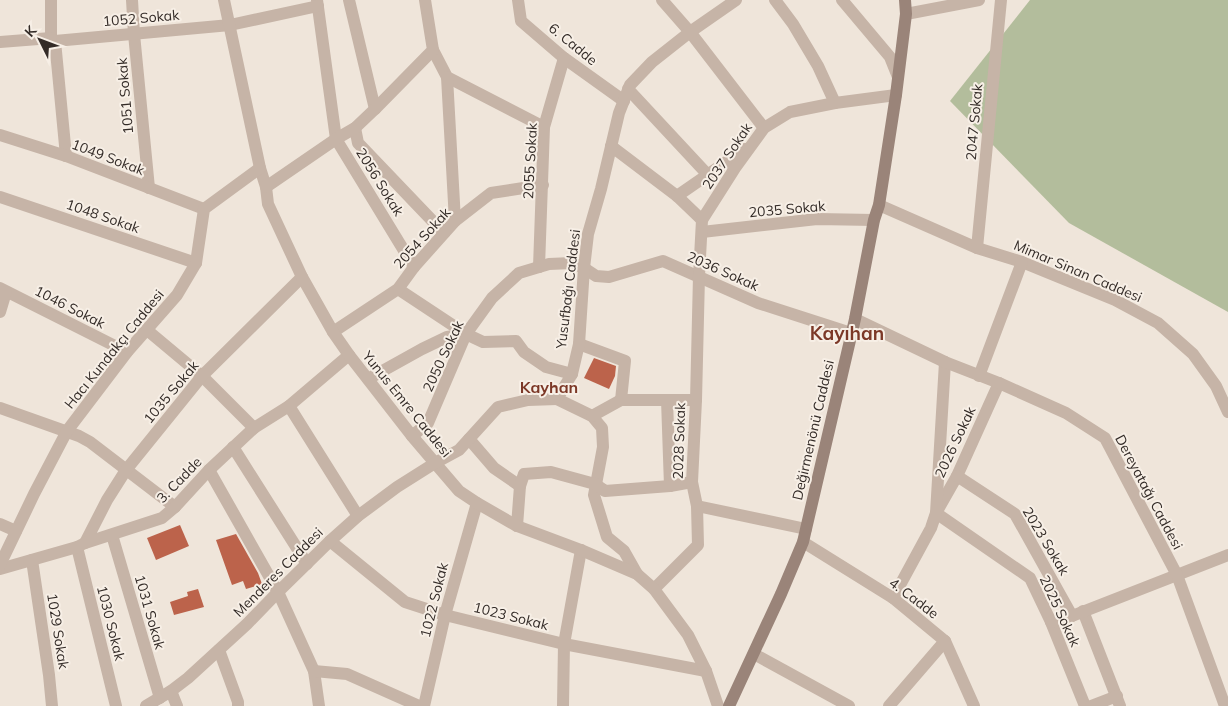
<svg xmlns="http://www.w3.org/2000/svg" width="1228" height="706" viewBox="0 0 1228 706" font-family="Mulish,sans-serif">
<rect width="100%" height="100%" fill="#efe5da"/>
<polygon fill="#b3bd9c" points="1030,0 1228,0 1228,312 1069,223 950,101"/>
<g fill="#bc634b">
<polygon points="594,358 616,366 615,376 609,389 584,378"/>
<polygon points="180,525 189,546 156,560 147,538"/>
<polygon points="236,534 258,573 262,584 246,589 243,581 232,585 216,540"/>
<polygon points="198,589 204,607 174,615 170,602 188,596 187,592"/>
</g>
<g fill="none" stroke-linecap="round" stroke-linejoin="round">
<g stroke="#c6b4a7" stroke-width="12">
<polyline points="51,0 51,38 55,41 66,156"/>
<polyline points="132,0 134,34 149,188"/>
<polyline points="317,0 336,139 414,267"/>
<polyline points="349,0 375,109"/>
<polyline points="518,0 521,21 564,58 624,101"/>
<polyline points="662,0 690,32 764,128"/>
<polyline points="775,0 793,24 818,66 835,103"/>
<polyline points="842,0 890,57 898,77"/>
<polyline points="906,14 979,0"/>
<polyline points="55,41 230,25 318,6"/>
<polyline points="0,42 51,38"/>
<polyline points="433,50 447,77 544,127"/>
<polyline points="447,77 455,221"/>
<polyline points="628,89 708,175"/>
<polyline points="355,128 358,143 444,233"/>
<polyline points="0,135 66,156 204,209"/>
<polyline points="611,146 677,196 702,220"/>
<polyline points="677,196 745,149"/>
<polyline points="0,197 196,263"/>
<polyline points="879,205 977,248 1022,262 1115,300 1158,323 1193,354 1216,386 1228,412"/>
<polyline points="702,232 817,219 874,220"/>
<polyline points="977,248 1001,0"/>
<polyline points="539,267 544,127 564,58"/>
<polyline points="0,288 127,352"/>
<polyline points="398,289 466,334 483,342 516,341 524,352 546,367 572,374"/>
<polyline points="0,312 6,292"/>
<polyline points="147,330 202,376 254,428"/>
<polyline points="333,332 398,289 414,267 455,221 491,193 543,185"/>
<polyline points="579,344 625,361 621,400"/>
<polyline points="979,376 1022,262"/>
<polyline points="368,379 422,349 447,337 466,334"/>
<polyline points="999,383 957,476 936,513 1030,578 1051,622 1085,706"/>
<polyline points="557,399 592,416 602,428 603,447 594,495 607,537 624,551 637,574"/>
<polyline points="667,400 670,486"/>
<polyline points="289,406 358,516"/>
<polyline points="0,408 79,436 90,442 175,507"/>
<polyline points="592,416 621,400 696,400"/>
<polyline points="412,436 428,423 466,334 492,298 519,273 549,264 572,263 584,268 596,276 609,277 663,261 758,303 851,333"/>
<polyline points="469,439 494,468 520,486"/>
<polyline points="233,447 307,564"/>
<polyline points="209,470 278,592 314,671 319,706"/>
<polyline points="957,476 1015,514 1072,616"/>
<polyline points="697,506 806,529"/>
<polyline points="0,524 16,531"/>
<polyline points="517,526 520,486 524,474 551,472 595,484 605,491 670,486 692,482"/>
<polyline points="112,535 160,698"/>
<polyline points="330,541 405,602 445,615 564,644 706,671"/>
<polyline points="85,543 107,500 126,470 202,376 302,277"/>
<polyline points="77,547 116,706"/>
<polyline points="32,560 49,675 52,706"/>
<polyline points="0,569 77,547 85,543 162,518 175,507 209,470 254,428 289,406 349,355"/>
<polyline points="654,589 698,545 697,506 692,482 696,400 699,276 702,220 735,168 764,128 790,112 835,103 896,95"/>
<polyline points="893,598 931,528 936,513 945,362"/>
<polyline points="1083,611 1120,706"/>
<polyline points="1051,622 1072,616 1228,555"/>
<polyline points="219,650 238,702 238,706"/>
<polyline points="754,654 849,706"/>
<polyline points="314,671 347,674 419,706"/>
<polyline points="171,691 177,706"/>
<polyline points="424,706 445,615 477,503"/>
<polyline points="563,706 564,644 581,550"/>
<polyline points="889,706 945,641"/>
<polyline points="1091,706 1117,696"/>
</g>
<g stroke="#c6b4a7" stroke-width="12">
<polyline points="224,0 260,168 266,187 268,204 302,277 333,332 349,355 412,436 435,463 459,491 477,503 517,526 581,550 637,574 654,589 688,635 706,671 718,706"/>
<polyline points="266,187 336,139 355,128 375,109 433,50 425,0"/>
<polyline points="855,319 945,362 999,383 1066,413 1105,438 1177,575 1225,706"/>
<polyline points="803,542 893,598 945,641 974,706"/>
<polyline points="0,565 34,494 67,431 127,352 177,295 196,263 204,209 260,168"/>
<polyline points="146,706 171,691 188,678 247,624 278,592 330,541 358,516 397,487 435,463 459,450 498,407 528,400 557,399 572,374 579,344 584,268 588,234 601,189 619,113 630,85 652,62 690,32 736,0"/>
</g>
<polyline stroke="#9a8479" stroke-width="12" points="729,706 781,594 803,542 806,529 855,319 874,220 879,205 896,95 906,14 905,0"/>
</g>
<g text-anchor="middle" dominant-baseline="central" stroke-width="4" stroke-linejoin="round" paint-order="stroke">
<g font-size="14" fill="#332b27" stroke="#f7efe6">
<text transform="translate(141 18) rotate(-5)">1052 Sokak</text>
<text transform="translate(573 44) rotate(39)">6. Cadde</text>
<text transform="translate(125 96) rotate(-95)">1051 Sokak</text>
<text transform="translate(974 122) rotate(-85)">2047 Sokak</text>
<text transform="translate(727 156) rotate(-56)">2037 Sokak</text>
<text transform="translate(108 157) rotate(21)">1049 Sokak</text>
<text transform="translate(530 161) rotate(-87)">2055 Sokak</text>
<text transform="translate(380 182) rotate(58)">2056 Sokak</text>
<text transform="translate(787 209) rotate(-5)">2035 Sokak</text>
<text transform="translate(103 216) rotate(19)">1048 Sokak</text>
<text transform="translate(422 238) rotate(-48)">2054 Sokak</text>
<text transform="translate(723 271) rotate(24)">2036 Sokak</text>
<text transform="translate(1078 271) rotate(23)">Mimar Sinan Caddesi</text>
<text transform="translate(568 289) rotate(-83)">Yusufbağı Caddesi</text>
<text transform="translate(70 307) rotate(27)">1046 Sokak</text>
<text transform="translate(114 349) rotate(-51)">Hacı Kundakçı Caddesi</text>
<text transform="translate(443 356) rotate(-65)">2050 Sokak</text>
<text transform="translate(171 392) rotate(-50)">1035 Sokak</text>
<text transform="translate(407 404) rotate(51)">Yunus Emre Caddesi</text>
<text transform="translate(813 430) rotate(-77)">Değirmenönü Caddesi</text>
<text transform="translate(679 441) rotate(-88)">2028 Sokak</text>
<text transform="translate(955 442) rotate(-65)">2026 Sokak</text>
<text transform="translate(179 480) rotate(-46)">3. Cadde</text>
<text transform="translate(1149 492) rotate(62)">Dereyatağı Caddesi</text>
<text transform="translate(1046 541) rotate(59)">2023 Sokak</text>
<text transform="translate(278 572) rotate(-45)">Menderes Caddesi</text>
<text transform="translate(914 598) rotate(37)">4. Cadde</text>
<text transform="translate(434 600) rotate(-76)">1022 Sokak</text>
<text transform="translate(1060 611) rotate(65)">2025 Sokak</text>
<text transform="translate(150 612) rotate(74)">1031 Sokak</text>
<text transform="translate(511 616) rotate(14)">1023 Sokak</text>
<text transform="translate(111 623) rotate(76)">1030 Sokak</text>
<text transform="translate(58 631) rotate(81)">1029 Sokak</text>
</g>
<g font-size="16" font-weight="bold" fill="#7c3827" stroke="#f7efe6">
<text x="549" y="387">Kayhan</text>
</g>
<g font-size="19" font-weight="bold" fill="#7c3827" stroke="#f7efe6">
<text x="847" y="333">Kayıhan</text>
</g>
</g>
<g transform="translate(40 40) rotate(312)" stroke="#f7efe6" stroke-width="4" paint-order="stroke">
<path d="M0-4L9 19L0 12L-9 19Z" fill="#332b27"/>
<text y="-8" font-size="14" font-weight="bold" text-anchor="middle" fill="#332b27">K</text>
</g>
</svg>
